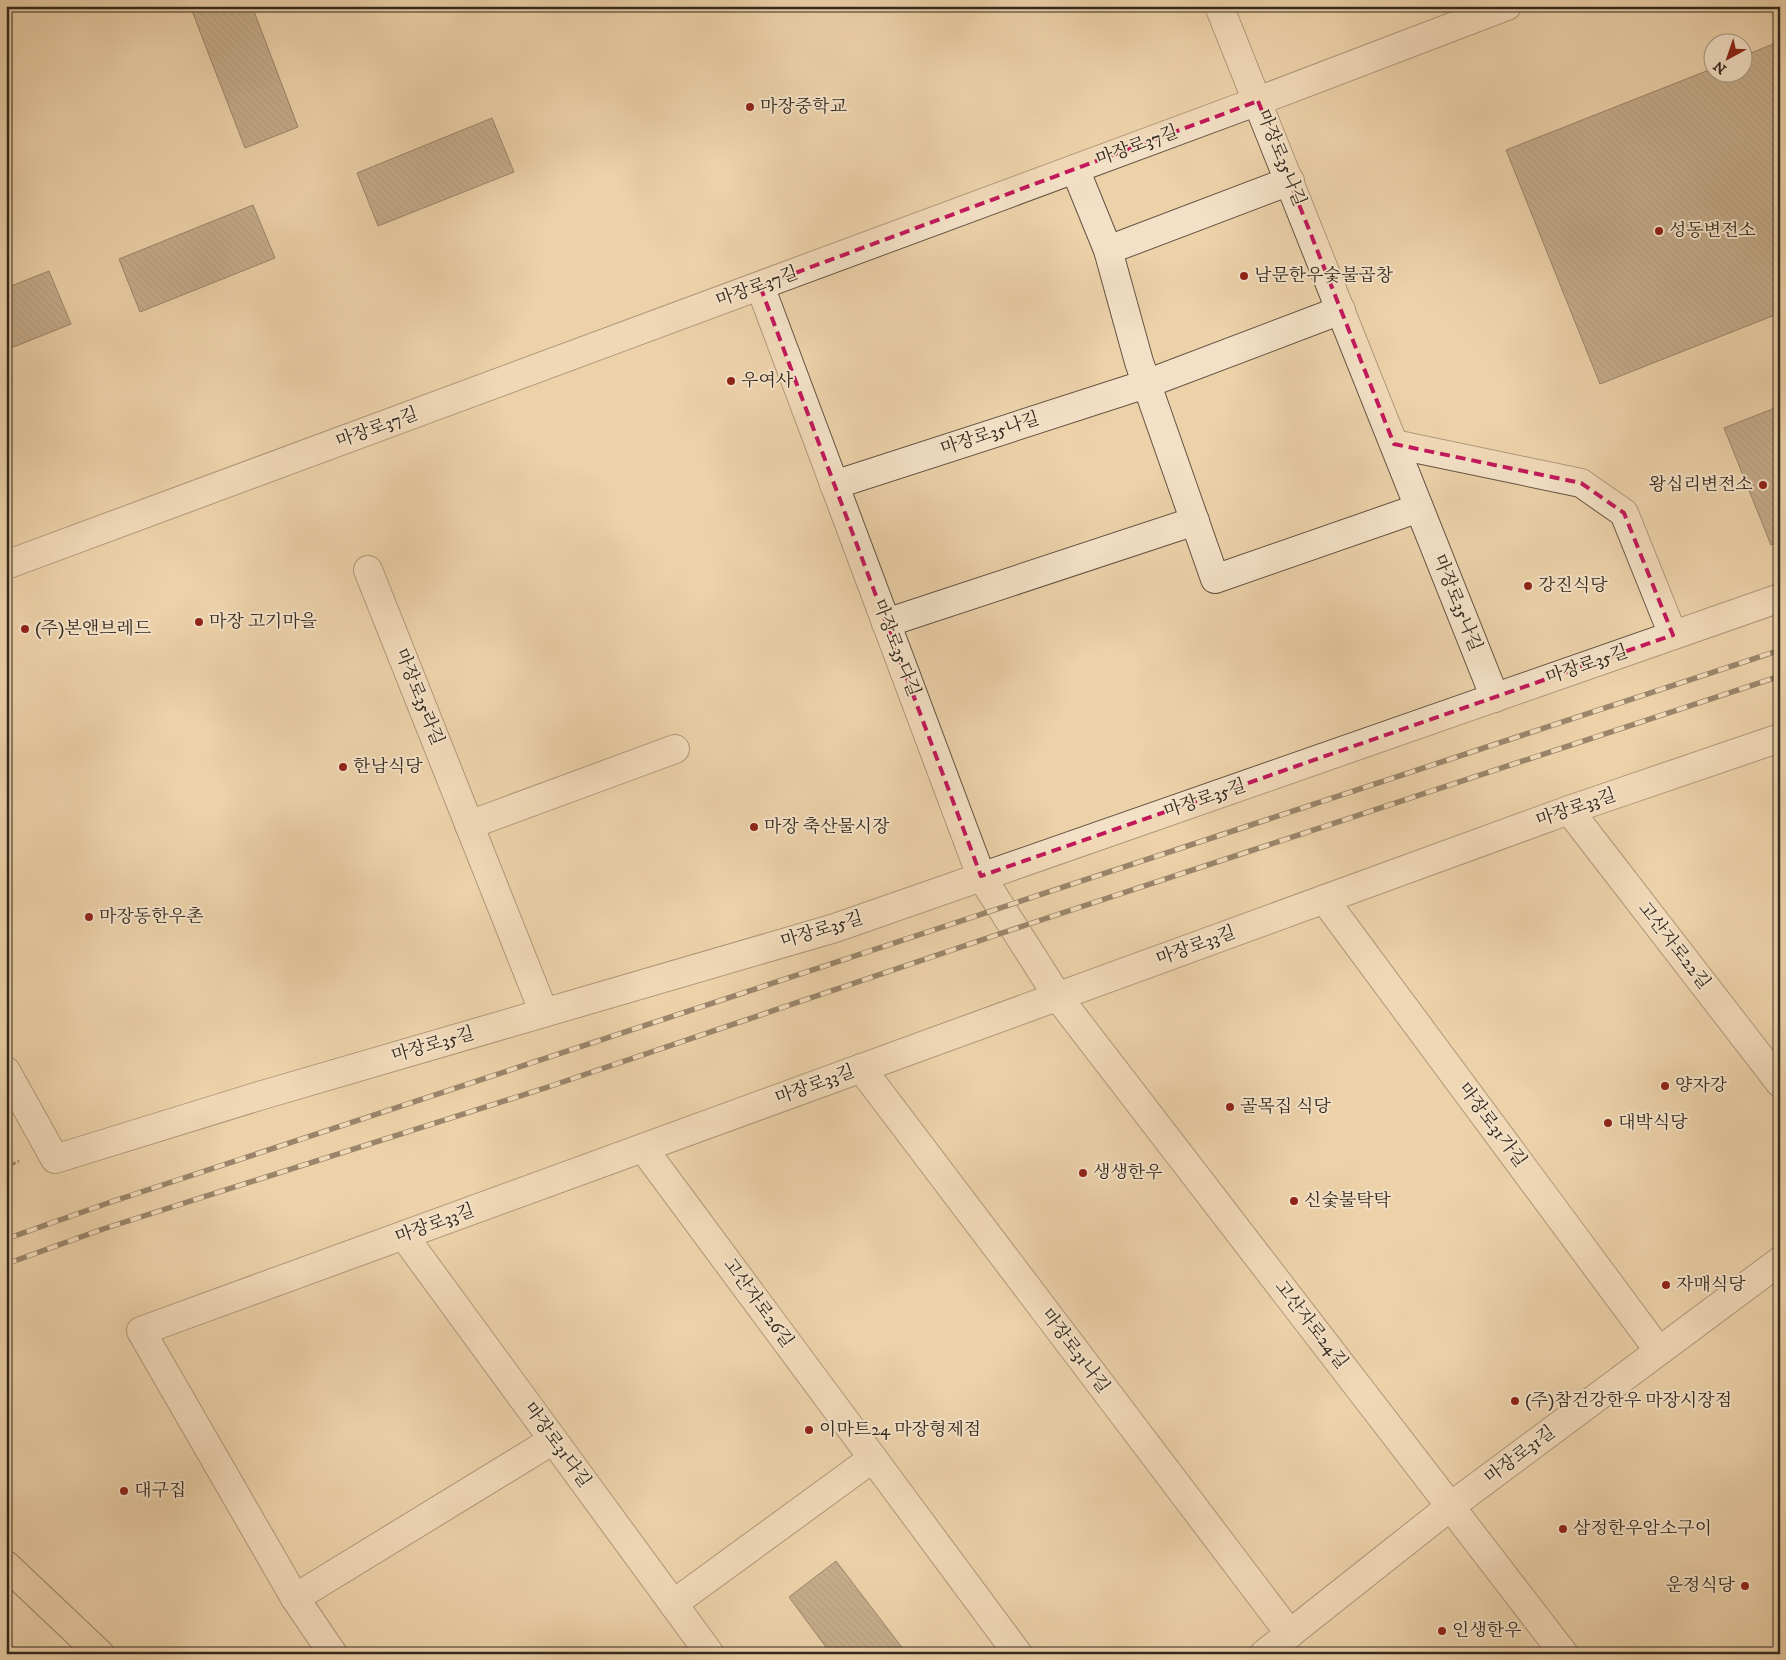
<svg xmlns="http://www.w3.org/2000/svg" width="1786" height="1660" viewBox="0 0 1786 1660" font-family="'IM FELL DW Pica','Noto Serif KR',serif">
<defs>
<pattern id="building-back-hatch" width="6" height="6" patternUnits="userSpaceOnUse" patternTransform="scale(1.25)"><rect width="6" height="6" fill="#948067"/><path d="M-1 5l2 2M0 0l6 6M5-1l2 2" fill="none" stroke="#7a6954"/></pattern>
</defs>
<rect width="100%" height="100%" fill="#ecd1a9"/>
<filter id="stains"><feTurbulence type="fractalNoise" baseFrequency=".004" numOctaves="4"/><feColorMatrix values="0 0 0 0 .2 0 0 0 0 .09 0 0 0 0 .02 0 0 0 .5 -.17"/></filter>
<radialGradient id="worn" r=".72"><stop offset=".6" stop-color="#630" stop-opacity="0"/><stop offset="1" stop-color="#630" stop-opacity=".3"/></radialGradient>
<g fill="url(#building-back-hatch)" stroke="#35291f">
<polygon points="206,6 252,6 298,127 245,148 192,11"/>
<polygon points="1780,41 1780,313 1600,384 1506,150 1714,68 1714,72 1744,72 1744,56"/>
<polygon points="492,118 514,172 378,226 357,173"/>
<polygon points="253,205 275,258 140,312 119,259"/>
<polygon points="49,271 71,324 6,350 6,288"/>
<polygon points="1780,406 1780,542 1771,545 1724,428"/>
<polygon points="836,1561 907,1654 831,1654 789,1597"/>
</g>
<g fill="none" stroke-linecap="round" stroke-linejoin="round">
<g stroke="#635342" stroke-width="30">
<g id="minor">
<polyline points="1219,6 1495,698"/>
<polyline points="1075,169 1108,250 1139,362 1215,579 1419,508"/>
<polyline points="1108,250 1290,181"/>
<polyline points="760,286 981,876 1058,997 1564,1654"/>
<polyline points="1394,444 1581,483 1624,513 1673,635"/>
<polyline points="834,485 1146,384 1341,310"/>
<polyline points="6,565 1258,101 1507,6"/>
<polyline points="368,570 544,1013"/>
<polyline points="886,623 1195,521"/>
<polyline points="1569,810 1780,1083"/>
<polyline points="469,825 675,749"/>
<polyline points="1324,899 1659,1351"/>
<polyline points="861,1068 1290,1634"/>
<polyline points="6,1071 55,1159 259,1096 835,928 1780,598"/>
<polyline points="643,1148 1018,1654"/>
<polyline points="404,1236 710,1654"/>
<polyline points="295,1598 553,1440"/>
<polyline points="673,1604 873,1458"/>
<polyline points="333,1654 295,1598 141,1331 1569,810 1780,738"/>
<polyline points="1264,1654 1451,1506 1780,1261"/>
</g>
</g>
<g stroke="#35291f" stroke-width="30">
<polyline id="major" points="6,1565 100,1654"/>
</g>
<polyline stroke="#35291f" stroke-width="3" stroke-dasharray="4 2.5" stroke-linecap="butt" points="6,1167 19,1161"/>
<use href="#minor" stroke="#f3e1c7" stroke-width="28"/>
<use href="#major" stroke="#ecd1a9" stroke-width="28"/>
<g stroke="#35291f" stroke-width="5.5">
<g id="rail">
<polyline points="6,1239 108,1203 1780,650"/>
<polyline points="6,1264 103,1229 548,1087 1023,926 1780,676"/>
</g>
</g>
<use href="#rail" stroke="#f3e1c7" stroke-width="4" stroke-dasharray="11" stroke-linecap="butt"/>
</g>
<path d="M0 0H1786V1660H0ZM 1258,101 L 1394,444 L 1581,483 L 1624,513 L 1673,635 L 981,876 L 760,286 Z" fill="#ecd1a9" fill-opacity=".55" fill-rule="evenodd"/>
<path fill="none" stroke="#c2185b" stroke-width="4" stroke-dasharray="10 6" stroke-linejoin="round" d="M 1258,101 L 1394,444 L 1581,483 L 1624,513 L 1673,635 L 981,876 L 760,286 Z"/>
<g fill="#8f2418" stroke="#f3e1c7" stroke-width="2">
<circle cx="750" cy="107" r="5"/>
<circle cx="1659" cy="231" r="5"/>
<circle cx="1244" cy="276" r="5"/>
<circle cx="731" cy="381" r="5"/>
<circle cx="1763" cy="485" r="5"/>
<circle cx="1528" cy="586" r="5"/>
<circle cx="199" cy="622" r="5"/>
<circle cx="25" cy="629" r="5"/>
<circle cx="343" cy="767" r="5"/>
<circle cx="754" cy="827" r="5"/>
<circle cx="89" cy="917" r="5"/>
<circle cx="1665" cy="1086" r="5"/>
<circle cx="1230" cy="1107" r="5"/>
<circle cx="1608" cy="1123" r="5"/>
<circle cx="1083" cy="1173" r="5"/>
<circle cx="1294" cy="1201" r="5"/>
<circle cx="1666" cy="1285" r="5"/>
<circle cx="1515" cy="1401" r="5"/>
<circle cx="809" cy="1430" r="5"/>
<circle cx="124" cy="1491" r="5"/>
<circle cx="1563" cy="1529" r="5"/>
<circle cx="1745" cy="1586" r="5"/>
<circle cx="1442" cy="1631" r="5"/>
</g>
<g text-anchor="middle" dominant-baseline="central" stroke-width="4" stroke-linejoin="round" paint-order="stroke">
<g font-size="18" fill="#35291f" stroke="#f3e1c7" text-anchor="start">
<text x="760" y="107">마장중학교</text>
<text x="1669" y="231">성동변전소</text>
<text x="1254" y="276">남문한우숯불곱창</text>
<text x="741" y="381">우여사</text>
<text x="1753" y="485" text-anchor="end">왕십리변전소</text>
<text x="1538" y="586">강진식당</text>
<text x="209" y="622">마장 고기마을</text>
<text x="35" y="629">(주)본앤브레드</text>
<text x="353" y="767">한남식당</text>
<text x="764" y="827">마장 축산물시장</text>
<text x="99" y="917">마장동한우촌</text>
<text x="1675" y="1086">양자강</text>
<text x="1240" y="1107">골목집 식당</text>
<text x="1618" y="1123">대박식당</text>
<text x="1093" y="1173">생생한우</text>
<text x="1304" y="1201">신숯불탁탁</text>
<text x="1676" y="1285">자매식당</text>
<text x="1525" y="1401">(주)참건강한우 마장시장점</text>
<text x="819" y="1430">이마트24 마장형제점</text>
<text x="134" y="1491">대구집</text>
<text x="1573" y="1529">삼정한우암소구이</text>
<text x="1735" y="1586" text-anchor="end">운정식당</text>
<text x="1452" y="1631">인생한우</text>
</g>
<g font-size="18" fill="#35291f" stroke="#f3e1c7">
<text transform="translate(1137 146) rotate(-20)">마장로37길</text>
<text transform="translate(1281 158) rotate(68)">마장로35나길</text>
<text transform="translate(757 287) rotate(-20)">마장로37길</text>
<text transform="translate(377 428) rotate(-20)">마장로37길</text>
<text transform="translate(990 434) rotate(-18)">마장로35나길</text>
<text transform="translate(1457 603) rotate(68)">마장로35나길</text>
<text transform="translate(896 648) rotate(69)">마장로35다길</text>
<text transform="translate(1587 665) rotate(-19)">마장로35길</text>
<text transform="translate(419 697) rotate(68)">마장로35라길</text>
<text transform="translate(1205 799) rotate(-19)">마장로35길</text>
<text transform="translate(1576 808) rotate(-19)">마장로33길</text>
<text transform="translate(822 930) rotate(-17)">마장로35길</text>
<text transform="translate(1196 946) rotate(-20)">마장로33길</text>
<text transform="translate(1674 946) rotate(52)">고산자로22길</text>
<text transform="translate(433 1045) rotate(-16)">마장로35길</text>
<text transform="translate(815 1085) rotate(-20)">마장로33길</text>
<text transform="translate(1492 1125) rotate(53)">마장로31가길</text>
<text transform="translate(435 1224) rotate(-20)">마장로33길</text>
<text transform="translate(758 1303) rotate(54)">고산자로26길</text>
<text transform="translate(1311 1325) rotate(52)">고산자로24길</text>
<text transform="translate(1075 1351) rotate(53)">마장로31나길</text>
<text transform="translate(557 1445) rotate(54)">마장로31다길</text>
<text transform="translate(1520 1455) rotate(-37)">마장로31길</text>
</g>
</g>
<rect width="1786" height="1660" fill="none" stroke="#ecd1a9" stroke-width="25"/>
<rect x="8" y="8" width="1771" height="1645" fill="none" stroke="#35291f" stroke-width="2.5"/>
<rect x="12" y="12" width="1761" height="1635" fill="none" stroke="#35291f"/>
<g transform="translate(1728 58) rotate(220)"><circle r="24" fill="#f3e1c7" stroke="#a79784"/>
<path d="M0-4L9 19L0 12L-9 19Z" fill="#8f2418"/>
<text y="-8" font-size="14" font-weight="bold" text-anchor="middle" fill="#35291f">N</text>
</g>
<rect width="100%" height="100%" filter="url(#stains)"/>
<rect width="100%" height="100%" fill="url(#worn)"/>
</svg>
